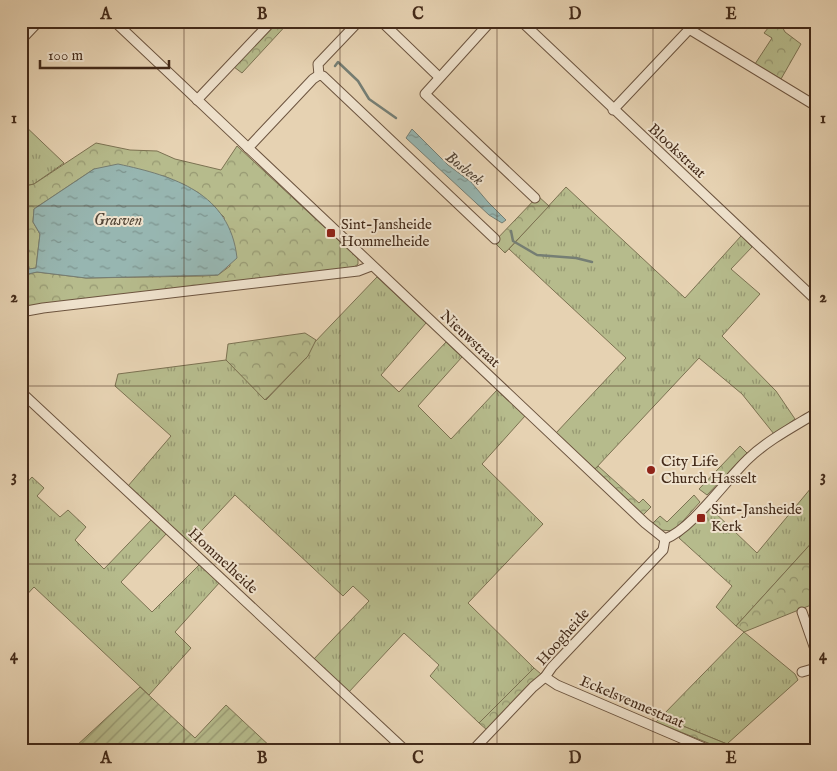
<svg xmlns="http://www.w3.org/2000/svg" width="837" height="771" viewBox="0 0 837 771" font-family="'IM FELL English',serif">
<defs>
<pattern id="grass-tufts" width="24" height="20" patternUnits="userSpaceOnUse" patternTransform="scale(1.25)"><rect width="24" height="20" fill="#b6bb8c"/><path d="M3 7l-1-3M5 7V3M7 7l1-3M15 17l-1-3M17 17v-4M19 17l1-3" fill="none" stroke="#969872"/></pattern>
<pattern id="forest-crowns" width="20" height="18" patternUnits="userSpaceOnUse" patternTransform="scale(1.25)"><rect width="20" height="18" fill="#b6bb8c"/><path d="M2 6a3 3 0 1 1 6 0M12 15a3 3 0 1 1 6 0" fill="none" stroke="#969872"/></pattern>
<pattern id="garden-furrows" width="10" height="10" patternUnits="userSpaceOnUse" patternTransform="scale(1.25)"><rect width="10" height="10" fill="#b6bb8c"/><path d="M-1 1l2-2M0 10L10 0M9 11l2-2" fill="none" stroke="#969872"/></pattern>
<pattern id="water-ripples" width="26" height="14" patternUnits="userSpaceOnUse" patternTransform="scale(1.25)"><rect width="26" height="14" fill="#97b6b1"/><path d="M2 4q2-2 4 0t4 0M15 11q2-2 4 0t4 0" fill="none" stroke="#7d948f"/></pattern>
</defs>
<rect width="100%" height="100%" fill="#e6d2b2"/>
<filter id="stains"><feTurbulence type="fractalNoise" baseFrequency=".004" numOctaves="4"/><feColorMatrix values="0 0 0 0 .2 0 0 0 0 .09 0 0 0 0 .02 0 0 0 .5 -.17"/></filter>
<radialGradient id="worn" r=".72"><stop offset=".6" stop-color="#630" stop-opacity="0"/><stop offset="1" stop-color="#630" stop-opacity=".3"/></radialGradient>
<g fill="url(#grass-tufts)" stroke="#7c7252">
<polygon points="21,122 64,163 34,184 21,187"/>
<polygon points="566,187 685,298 741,236 752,247 731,269 760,294 722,336 776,391 795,419 774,434 742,394 699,358 595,469 556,433 626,358 509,249"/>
<polygon points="377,277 426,323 381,375 399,392 446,342 462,357 418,406 451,439 497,390 525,416 482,464 543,524 468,603 534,668 479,723 430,676 439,665 404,633 348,693 313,660 369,601 353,586 343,596 235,495 189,544 128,486 171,436 115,386 118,374 226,360 266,400 308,356 312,345"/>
<polygon points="32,477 44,488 37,496 60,517 68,510 86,527 75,540 104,569 152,519 167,533 121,582 152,612 201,563 220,582 175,632 191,648 149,695 34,587 21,601 21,485 23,487"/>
<polygon points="816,482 816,491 813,492 816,504 816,538 736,626 716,607 732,586 679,538 709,507 757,553"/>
<polygon points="744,632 795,674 798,680 727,744 661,717"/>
</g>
<g fill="url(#forest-crowns)" stroke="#7c7252">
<polygon points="277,21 290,21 242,73 234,67"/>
<polygon points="774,21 779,21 785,32 801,44 781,79 755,64 772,38 764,33"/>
<polygon points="96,143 130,150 157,151 175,159 221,170 237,146 351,252 358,259 358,264 353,268 21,309 21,283 28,279 28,274 37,272 86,278 204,276 218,275 230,266 224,217 199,193 164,176 94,169 34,209 33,222 40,234 36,268 29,269 27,255 29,251 21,224 21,187 34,184"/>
<polygon points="538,196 549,206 505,253 494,242"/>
<polygon points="305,333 316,340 308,356 265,400 226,360 228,344"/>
<polygon points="740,446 747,453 707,495 699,489"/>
<polygon points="598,466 639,503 643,499 651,507 643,515 595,469"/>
<polygon points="694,495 700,502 674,531 660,530 652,524 660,516 667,522"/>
<polygon points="816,538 816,603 744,632 736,626"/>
<polygon points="534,668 541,674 487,730 479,723"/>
<polygon points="661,717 727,744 723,749 656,722"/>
</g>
<polygon fill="url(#garden-furrows)" stroke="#7c7252" points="140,687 195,738 226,705 274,750 77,750 75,747"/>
<g fill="url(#water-ripples)" stroke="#757e74">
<polygon points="412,129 448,165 471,182 488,202 506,220 502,223 489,215 406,138"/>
<path d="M 118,164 C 174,176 230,193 237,258 L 218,275 L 86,278 L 37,272 L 28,274 L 28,279 L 21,283 L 21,224 L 29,251 L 27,255 L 29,269 L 36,268 L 40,234 L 33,222 L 34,209 L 94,169 Z"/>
</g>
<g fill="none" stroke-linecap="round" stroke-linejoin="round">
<g stroke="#757e74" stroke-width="2.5">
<polyline points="335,66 338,62 358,81 369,99 396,118"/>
<polyline points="511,231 513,241 537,255 576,258 592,262"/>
</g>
<g stroke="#6c543f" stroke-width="11">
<g id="street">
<polyline points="114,21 645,523 665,539"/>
<polyline points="381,21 439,77"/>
<polyline points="491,21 425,94 535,198"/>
<polyline points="521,21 816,300"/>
<polyline points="689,29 816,106"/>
<polyline points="21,40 39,21"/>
<polyline points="319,75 318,64 359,21"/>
<polyline points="197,100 272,21"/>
<polyline points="613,110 697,21"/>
<polyline points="248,148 313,79 319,75 323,76 495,239"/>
<polyline points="21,312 43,308 358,271 371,266"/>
<polyline points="21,392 405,750"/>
<path d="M 665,539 C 692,529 726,480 748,459 C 768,440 793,427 816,413"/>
<polyline points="802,612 816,652"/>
<polyline points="802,672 816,668"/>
<polyline points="545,677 557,685 709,750"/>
<polyline points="473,750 533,687 545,677 552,667 663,550 665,539"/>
</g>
</g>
<use href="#street" stroke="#efe2cd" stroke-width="9"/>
</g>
<path fill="none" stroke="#432a19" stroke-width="1" stroke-opacity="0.55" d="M 184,21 L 184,750M 340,21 L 340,750M 497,21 L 497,750M 653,21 L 653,750M 21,206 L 816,206M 21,386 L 816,386M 21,564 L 816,564"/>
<g fill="#8f2418" stroke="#efe2cd" stroke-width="2">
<rect x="326" y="228" width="10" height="10" rx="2.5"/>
<circle cx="651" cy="470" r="5"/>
<rect x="696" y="513" width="10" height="10" rx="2.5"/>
</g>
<g text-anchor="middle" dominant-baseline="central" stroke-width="4" stroke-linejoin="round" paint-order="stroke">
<g font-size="15" fill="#432a19" stroke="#efe2cd">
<text transform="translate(677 151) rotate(43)">Blookstraat</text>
<text transform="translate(470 339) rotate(43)">Nieuwstraat</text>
<text transform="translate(223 561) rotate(43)">Hommelheide</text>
<text transform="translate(563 637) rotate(-48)">Hoogheide</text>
<text transform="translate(632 702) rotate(23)">Eckelsvennestraat</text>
</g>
<g font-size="15" fill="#432a19" stroke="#efe2cd" text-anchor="start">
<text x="341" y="224">Sint-Jansheide<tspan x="341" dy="17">Hommelheide</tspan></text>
<text x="661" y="461">City Life<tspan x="661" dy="17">Church Hasselt</tspan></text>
<text x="711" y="509">Sint-Jansheide<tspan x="711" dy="17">Kerk</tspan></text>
</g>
<g font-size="16" font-style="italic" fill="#544637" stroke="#efe2cd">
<text transform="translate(464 169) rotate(38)">Bosbeek</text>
<text x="118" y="221">Grasven</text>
</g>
</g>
<rect width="837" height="771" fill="none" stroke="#e6d2b2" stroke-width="55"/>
<path d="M40 60v8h129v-8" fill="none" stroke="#432a19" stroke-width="2.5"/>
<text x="48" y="60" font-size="15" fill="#432a19" stroke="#efe2cd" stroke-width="4" paint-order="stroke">100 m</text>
<rect x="28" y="28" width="782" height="716" fill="none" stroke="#432a19" stroke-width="2"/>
<g font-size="16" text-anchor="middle" font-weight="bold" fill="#432a19">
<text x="106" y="19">A</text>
<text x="262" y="19">B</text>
<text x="418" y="19">C</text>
<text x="575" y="19">D</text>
<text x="731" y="19">E</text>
<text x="14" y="123">1</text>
<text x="823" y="123">1</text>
<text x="14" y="302">2</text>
<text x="823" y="302">2</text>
<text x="14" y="481">3</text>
<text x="823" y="481">3</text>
<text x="14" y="660">4</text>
<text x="823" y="660">4</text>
<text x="106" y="763">A</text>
<text x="262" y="763">B</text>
<text x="418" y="763">C</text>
<text x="575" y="763">D</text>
<text x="731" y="763">E</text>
</g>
<rect width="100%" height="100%" filter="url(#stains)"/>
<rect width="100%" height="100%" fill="url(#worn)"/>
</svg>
